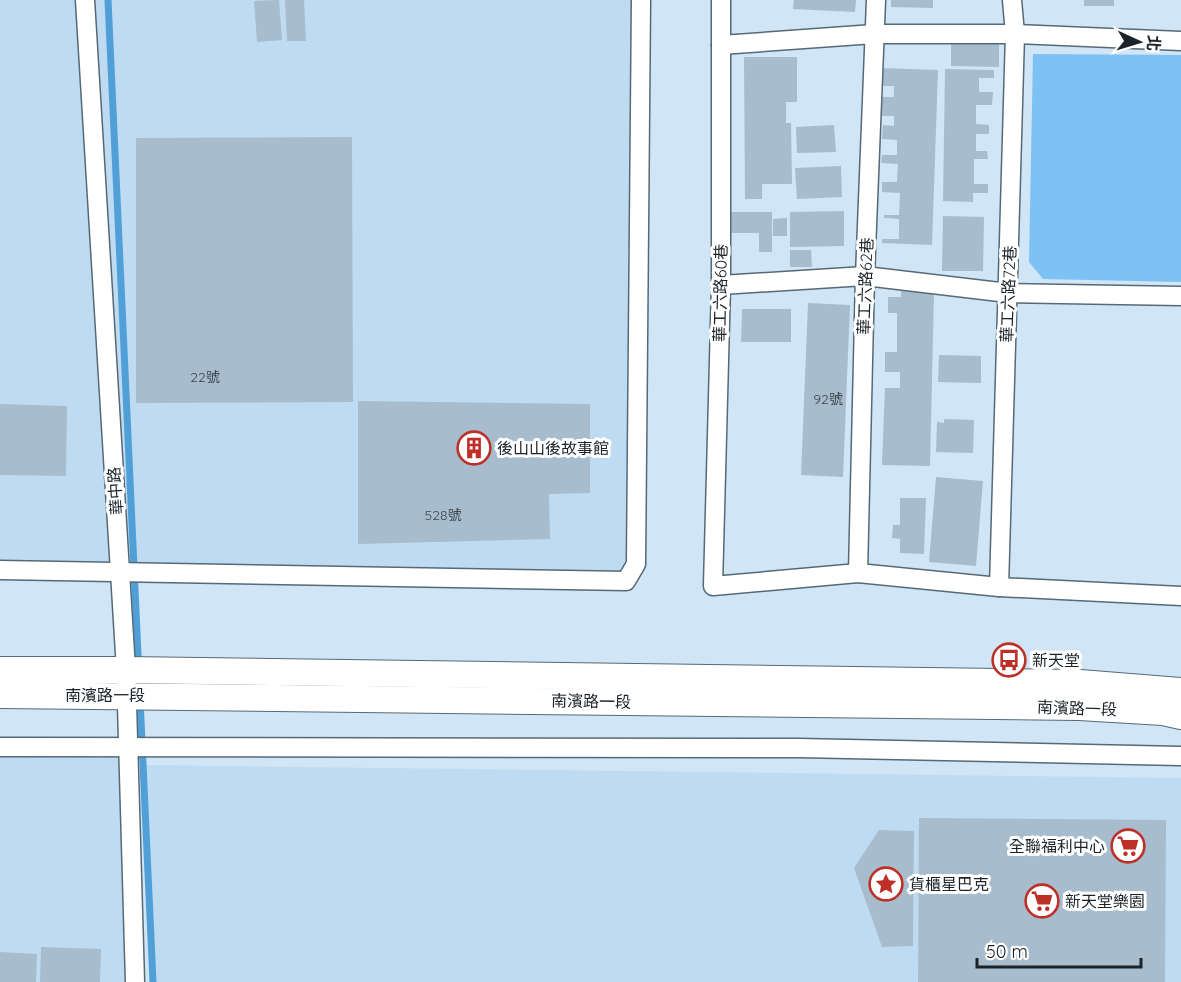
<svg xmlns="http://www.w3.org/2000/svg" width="1181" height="982" viewBox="0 0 1181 982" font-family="Quicksand,'Noto Sans TC',sans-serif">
<rect width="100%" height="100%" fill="#d0e5f6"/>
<g fill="#bfdbf1">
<polygon points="0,0 641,0 636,564 626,581 120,572 0,579"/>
<polygon points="0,750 123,751 130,982 0,982"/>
<polygon points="144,765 1181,778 1181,982 155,982"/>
</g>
<polygon fill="#7dc2f4" points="1033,54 1181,55 1181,282 1043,279 1029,262"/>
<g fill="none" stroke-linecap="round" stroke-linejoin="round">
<polyline stroke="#50a0d7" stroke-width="7" points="108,0 153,982"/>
</g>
<g fill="#a7bccc">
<polygon points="279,0 282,40 257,42 254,1"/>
<polygon points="285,0 304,0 306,41 287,41"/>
<polygon points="794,0 856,0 855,12 793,9"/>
<polygon points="891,0 933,0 933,8 891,7"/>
<rect x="1084" y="0" width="30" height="6"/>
<polygon points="951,39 999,40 999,67 951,66"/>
<polygon points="744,57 797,57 797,102 786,102 786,123 791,123 792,184 762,184 762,199 745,199"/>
<polygon points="879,68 938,70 932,245 882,243 882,239 899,239 899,219 884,218 884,215 899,215 900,193 882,192 882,182 897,182 898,164 881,163 882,155 897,155 897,140 882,139 883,125 894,126 894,116 880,116 881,97 894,97 894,86 879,86"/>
<polygon points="945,69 994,70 994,78 979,78 979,92 993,92 992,105 976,105 976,124 989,125 989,134 976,134 976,151 987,151 988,159 974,159 974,184 988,184 988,193 973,193 973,202 943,201"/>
<polygon points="834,125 836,152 797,153 796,127"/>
<polygon points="352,137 353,402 136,403 136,138"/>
<polygon points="841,166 842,197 797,199 795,168"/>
<polygon points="844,211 844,246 790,247 790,212"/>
<polygon points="730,212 772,212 772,252 759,252 759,233 731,233"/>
<polygon points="943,216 984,217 983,271 942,271"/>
<polygon points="787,218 787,236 773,236 773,219"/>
<polygon points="790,250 811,250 812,267 790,267"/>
<polygon points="901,291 934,292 930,466 882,465 885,388 900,388 900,372 885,372 885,352 897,352 897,313 888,313 888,297 901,297"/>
<polygon points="808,303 850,305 843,477 801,475"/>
<polygon points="742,309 791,309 791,342 741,342"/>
<polygon points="939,355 981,356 981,383 938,382"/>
<polygon points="358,401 590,404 590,493 549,494 550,539 358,544"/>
<polygon points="0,404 67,406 66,476 0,475"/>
<polygon points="944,419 974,420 973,453 936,452 937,422 944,423"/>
<polygon points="936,477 983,481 976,566 929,562"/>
<polygon points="900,498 926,498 924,554 900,553 900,539 892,538 893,525 900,525"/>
<polygon points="919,818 1166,820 1165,982 918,982"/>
<polygon points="879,830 914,831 913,946 882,947 854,868"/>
<polygon points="41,947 101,949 100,982 40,982"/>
<polygon points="0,952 37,954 36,982 0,982"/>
</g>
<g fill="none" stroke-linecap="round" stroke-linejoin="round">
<g stroke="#566977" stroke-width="21">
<g id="street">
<polyline points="85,0 126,670 135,982"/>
<polyline points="721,0 721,285 713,586 858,573 999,587 1181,596"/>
<polyline points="721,45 874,34 1015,34 1181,41"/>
<polyline points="721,285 865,276 1008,293 1181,296"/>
<polyline points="0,570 626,581 636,564 641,0"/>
<polyline points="858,573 865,276 876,0"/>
<polyline points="999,587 1015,34 1012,0"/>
<polyline points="0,747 799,748 1181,756"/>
</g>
</g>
<g stroke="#566977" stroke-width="28">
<g id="secondary">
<polyline points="0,670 126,670 1080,683 1181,691"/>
<polyline points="0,695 1079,707 1163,712 1181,716"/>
</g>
</g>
<use href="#street" stroke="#fff" stroke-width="18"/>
<use href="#secondary" stroke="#fff" stroke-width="26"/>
</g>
<defs>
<g id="building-ring" transform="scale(1.725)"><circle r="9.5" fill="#fff" stroke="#be3027" stroke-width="1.5"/><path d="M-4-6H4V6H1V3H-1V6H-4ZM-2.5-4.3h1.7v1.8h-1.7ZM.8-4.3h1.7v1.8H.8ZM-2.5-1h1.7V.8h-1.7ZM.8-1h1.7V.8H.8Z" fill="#be3027"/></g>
<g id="bus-ring" transform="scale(1.725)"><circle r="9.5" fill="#fff" stroke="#be3027" stroke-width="1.5"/><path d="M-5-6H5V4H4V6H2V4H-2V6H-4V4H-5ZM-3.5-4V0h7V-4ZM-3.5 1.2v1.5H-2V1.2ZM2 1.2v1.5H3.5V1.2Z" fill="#be3027"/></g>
<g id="supermarket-ring" transform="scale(1.725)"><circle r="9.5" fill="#fff" stroke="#be3027" stroke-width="1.5"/><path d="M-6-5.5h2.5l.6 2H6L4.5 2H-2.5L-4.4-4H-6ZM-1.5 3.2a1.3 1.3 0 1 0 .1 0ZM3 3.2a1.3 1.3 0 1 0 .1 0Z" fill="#be3027"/></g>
<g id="sight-ring" transform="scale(1.725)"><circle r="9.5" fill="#fff" stroke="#be3027" stroke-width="1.5"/><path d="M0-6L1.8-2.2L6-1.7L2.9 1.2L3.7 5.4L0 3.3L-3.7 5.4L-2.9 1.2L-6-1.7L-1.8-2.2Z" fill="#be3027"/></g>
</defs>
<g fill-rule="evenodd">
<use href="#building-ring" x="474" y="448"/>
<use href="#bus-ring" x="1009" y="660"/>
<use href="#supermarket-ring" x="1128" y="846"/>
<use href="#sight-ring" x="886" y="884"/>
<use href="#supermarket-ring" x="1042" y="901"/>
</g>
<g text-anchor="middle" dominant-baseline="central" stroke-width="6" stroke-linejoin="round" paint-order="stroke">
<g font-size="14" fill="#3e4952">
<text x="205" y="377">22號</text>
<text x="828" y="399">92號</text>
<text x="443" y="515">528號</text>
</g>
<g font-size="16" fill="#1b2329" stroke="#fff">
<text transform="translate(865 286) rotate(-88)">華工六路62巷</text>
<text transform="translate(720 293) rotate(-89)">華工六路60巷</text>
<text transform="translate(1008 294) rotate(-88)">華工六路72巷</text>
<text transform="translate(115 491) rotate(-94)">華中路</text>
<text x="105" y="695">南濱路一段</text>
<text transform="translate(591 701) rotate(1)">南濱路一段</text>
<text transform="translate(1077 708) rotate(2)">南濱路一段</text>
</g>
<g font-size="16" fill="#1b2329" stroke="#fff" text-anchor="start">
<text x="497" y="448">後山山後故事館</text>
<text x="1032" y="660">新天堂</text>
<text x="1105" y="846" text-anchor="end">全聯福利中心</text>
<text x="909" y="884">貨櫃星巴克</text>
<text x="1065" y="901">新天堂樂園</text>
</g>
</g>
<g transform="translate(1139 42) rotate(94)" stroke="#ffffff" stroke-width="4.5" paint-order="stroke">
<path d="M0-4.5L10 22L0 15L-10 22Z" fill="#1b2329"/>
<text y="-9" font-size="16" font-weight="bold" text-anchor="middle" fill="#1b2329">北</text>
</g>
<path d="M977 958v9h164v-9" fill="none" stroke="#1b2329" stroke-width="3"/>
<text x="986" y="958" font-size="18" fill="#1b2329" stroke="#ffffff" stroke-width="4.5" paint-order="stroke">50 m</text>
</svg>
